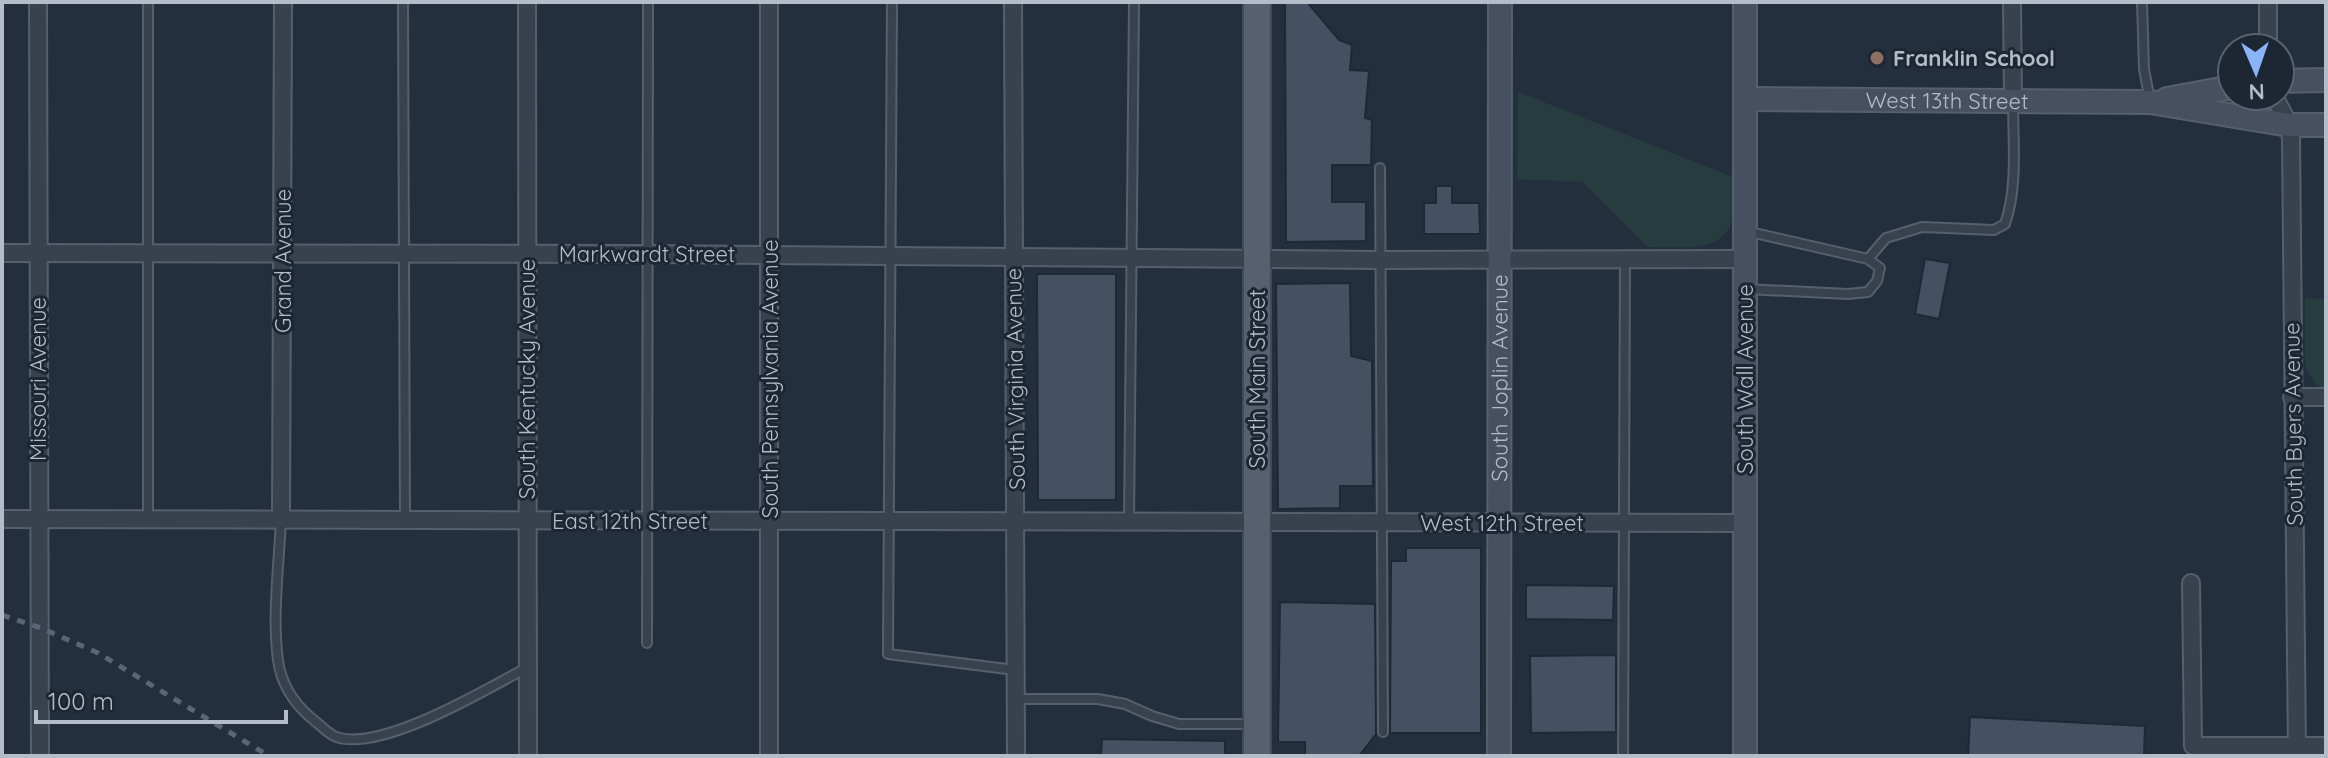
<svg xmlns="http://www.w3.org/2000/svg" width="2328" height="758" viewBox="0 0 2328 758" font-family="Quicksand,sans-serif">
<rect width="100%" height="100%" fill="#242f3e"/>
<g fill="#263c3f">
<path d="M 1518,92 L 1733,177 C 1733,191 1735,208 1731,221 C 1724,255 1673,246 1648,247 L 1583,182 L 1517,179 Z"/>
<polygon points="2305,298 2326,299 2326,390 2318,387 2306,369 2305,362"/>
</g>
<g fill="#455162" stroke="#1f2835" stroke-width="2">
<polygon points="1285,2 1307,2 1339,40 1352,45 1350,70 1369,71 1365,118 1372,120 1371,165 1332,165 1332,202 1366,202 1366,241 1286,242"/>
<polygon points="1436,186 1452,186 1452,203 1479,203 1480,234 1424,234 1424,203 1436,203"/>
<polygon points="1925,259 1950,263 1939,319 1915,314"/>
<polygon points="1037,274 1116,274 1116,500 1038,500"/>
<polygon points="1350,283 1351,356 1372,361 1373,486 1340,486 1340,508 1278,509 1276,284"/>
<polygon points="1406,548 1481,548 1481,733 1390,733 1391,561 1406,561"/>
<polygon points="1526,585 1614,586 1613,620 1526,619"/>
<polygon points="1280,602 1375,604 1376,734 1359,756 1305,756 1305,742 1278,742"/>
<polygon points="1616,655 1616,732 1531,733 1530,656"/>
<polygon points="1970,717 2145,726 2144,756 1968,756"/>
<polygon points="1102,739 1225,741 1225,756 1101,756"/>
</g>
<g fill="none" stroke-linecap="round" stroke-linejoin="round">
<g stroke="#565f6c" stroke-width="12">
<g id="lane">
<polyline points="403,2 405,519"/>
<polyline points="892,2 888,654 1015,670"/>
<polyline points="2142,2 2144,69 2150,101"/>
<polyline points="1380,168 1383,732"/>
<polyline points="1746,231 1868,259 1880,268 1877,281 1868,292 1848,294 1746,289"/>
<path d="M 1868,259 L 1886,238 L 1922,227 L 1994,230 L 2005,224 C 2018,187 2013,141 2013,102"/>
<polyline points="148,519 148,2"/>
<path d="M 281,520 C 279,563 272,618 278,660 C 281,684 293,702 310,717 C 318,723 326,732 334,736 C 377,755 487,689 526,668"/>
<polyline points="1129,522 1134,2"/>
<polyline points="647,643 648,2"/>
<polyline points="1016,699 1098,699 1125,704 1152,716 1179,724 1252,724"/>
<polyline points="1623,756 1625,260"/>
</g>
</g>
<g stroke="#565f6c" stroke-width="20">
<g id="street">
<polyline points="38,2 40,756"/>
<polyline points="527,2 528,756"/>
<polyline points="1013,2 1016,756"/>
<polyline points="2012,2 2013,101"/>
<polyline points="2268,2 2268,48"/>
<polyline points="2274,96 2289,125 2291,139 2297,756"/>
<polyline points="2,253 648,254 1380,260 1745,259"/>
<polyline points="2292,397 2326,397"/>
<polyline points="2,519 1745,523"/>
<polyline points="281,520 283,2"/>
<polyline points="2191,583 2193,746 2326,746"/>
<polyline points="769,756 769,2"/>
</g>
</g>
<g stroke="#565f6c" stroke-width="26">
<g id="secondary">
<polyline points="2280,81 2326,80"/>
<path id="s1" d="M 1745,99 L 2150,102 L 2289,125 L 2326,125"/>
<polyline points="2167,99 2232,87"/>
<path id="s2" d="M 1499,756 L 1500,2"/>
<polyline points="1745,756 1745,2"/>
</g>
</g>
<g stroke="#414a57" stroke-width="30">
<polyline id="primary" points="1257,2 1257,756"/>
</g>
<use href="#lane" stroke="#38414e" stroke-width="8"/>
<use href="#street" stroke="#38414e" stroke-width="16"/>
<use href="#secondary" stroke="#465061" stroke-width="22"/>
<use href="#primary" stroke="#56606e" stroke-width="26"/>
<polyline stroke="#5a6575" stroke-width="5" stroke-dasharray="8 8" stroke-linecap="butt" points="2,615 41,628 98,653 269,756"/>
</g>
<circle fill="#8d6e63" stroke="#1d2633" stroke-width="3" cx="1877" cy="58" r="8"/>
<g text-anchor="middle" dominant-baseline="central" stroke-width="6" stroke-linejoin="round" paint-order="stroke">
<g font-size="22" font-weight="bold" fill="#b4bcc9" stroke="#1d2633" text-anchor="start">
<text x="1893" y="58">Franklin School</text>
</g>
<g font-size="22" fill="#b4bcc9" stroke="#1d2633">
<text stroke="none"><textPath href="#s1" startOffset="202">West 13th Street</textPath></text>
<text x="647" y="254">Markwardt Street</text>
<text transform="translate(283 261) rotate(-90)">Grand Avenue</text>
<text transform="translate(38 379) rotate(-90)">Missouri Avenue</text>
<text transform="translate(527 379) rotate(-90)">South Kentucky Avenue</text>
<text transform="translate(770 379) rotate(-90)">South Pennsylvania Avenue</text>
<text transform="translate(1015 379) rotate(-91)">South Virginia Avenue</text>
<text transform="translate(1257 379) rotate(-90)">South Main Street</text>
<text stroke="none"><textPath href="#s2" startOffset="378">South Joplin Avenue</textPath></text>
<text transform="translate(1745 379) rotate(-90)">South Wall Avenue</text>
<text transform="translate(2293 424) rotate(-91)">South Byers Avenue</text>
<text x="630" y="521">East 12th Street</text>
<text x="1502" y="523">West 12th Street</text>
</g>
</g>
<rect width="2328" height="758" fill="none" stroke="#b4bcc9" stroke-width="8"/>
<g transform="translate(2256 72) rotate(178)"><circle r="38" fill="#1d2633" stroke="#59626f" stroke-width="2"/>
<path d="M0-6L14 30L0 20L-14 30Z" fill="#8ab4f8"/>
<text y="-12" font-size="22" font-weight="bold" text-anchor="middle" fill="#b4bcc9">N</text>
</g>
<path d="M36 710v12h250v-12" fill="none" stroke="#b4bcc9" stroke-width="4"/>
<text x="48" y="710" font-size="24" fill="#b4bcc9" stroke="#1d2633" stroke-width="6" paint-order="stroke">100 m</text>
</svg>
